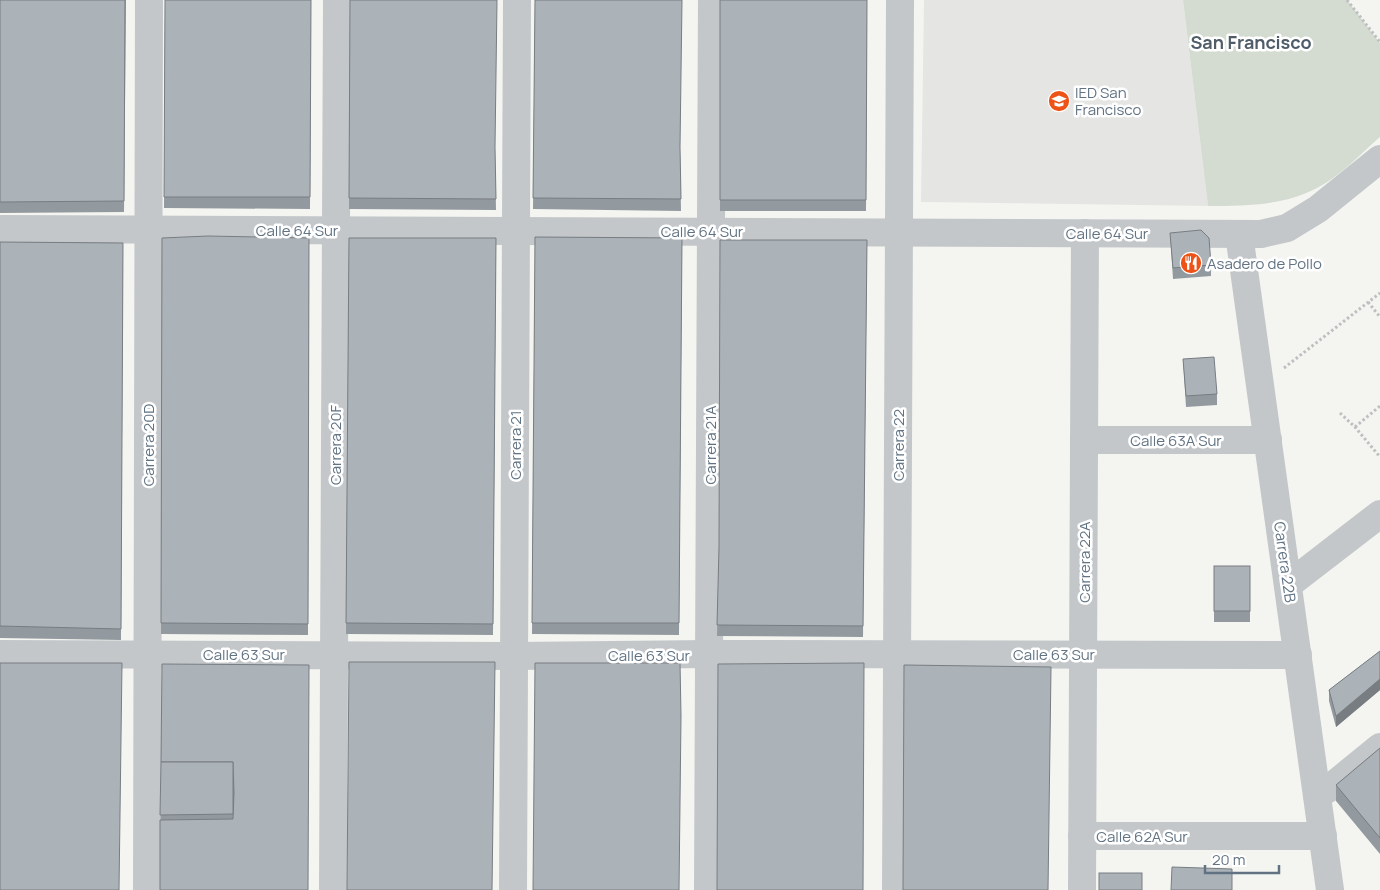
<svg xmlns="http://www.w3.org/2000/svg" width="1380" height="890" viewBox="0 0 1380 890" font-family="Manrope,sans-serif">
<rect width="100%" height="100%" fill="#f4f5f0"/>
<polygon fill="#e5e6e3" points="924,0 1183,0 1208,206 921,202"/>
<path fill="#d4dcd1" d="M 1183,0 L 1347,0 L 1380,43 L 1380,137 C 1360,154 1341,176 1317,188 C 1283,206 1245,206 1208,206 Z"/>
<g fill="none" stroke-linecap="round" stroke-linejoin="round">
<g stroke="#bdbfc1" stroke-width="3" stroke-dasharray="2.5 2.5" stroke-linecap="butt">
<polyline points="1347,0 1380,42"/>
<polyline points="1368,302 1380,317"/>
<polyline points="1284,368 1380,293"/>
<polyline points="1340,413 1355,427 1380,457"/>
<polyline points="1355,427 1380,406"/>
</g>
<g stroke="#c3c7ca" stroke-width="28">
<polyline points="0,229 1261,234 1287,228 1318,209 1380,159"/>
<polyline points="1239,234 1330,890"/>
<polyline points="1084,440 1268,440"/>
<polyline points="1288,585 1380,514"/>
<polyline points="0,654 514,656 709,654 1298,655"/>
<polyline points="1317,795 1331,787 1380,747"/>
<polyline points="1082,836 1323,836"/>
<polyline points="147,890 149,0"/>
<polyline points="333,890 337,0"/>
<polyline points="513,890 517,0"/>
<polyline points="708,890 712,0"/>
<polyline points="896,890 900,0"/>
<polyline points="1082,890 1085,233"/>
</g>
</g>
<g fill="#939a9f">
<polygon points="0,0 126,0 124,212 0,213"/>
<polygon points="165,0 311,0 310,209 164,208"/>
<polygon points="350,0 495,152 496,210 349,209"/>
<polygon points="535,0 680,151 681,211 533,209"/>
<polygon points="720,0 867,0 866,211 720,211"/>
<polygon points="1170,233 1211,265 1211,276 1173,279"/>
<polygon points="535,237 682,238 679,635 532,634"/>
<polygon points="162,238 309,238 308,635 161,634"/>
<polygon points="349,238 496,238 493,635 346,634"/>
<polygon points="867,240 863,637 717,636 719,548"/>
<polygon points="0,242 123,243 121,640 0,638"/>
<polygon points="1183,359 1217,394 1217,405 1186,407"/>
<rect x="1214" y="566" width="36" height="56"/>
<polygon points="1380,651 1380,690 1336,727 1329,701 1329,690"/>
<polygon points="162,664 308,890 160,890"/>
<polygon points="1380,748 1380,854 1336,801 1336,785"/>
</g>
<polygon fill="#787d82" points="1380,679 1380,690 1336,727 1336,716"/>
<g fill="#abb3b9" stroke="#787d82">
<polygon points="0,0 125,0 124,201 0,202"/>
<polygon points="165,0 311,0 310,197 164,197"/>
<polygon points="350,0 497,0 495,147 496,199 349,198"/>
<polygon points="535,0 682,0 680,147 681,199 533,198"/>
<polygon points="720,0 867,0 866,200 720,200"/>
<polygon points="1201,230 1209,238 1211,265 1173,268 1170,233"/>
<polygon points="208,236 309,238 308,624 161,623 162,238"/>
<polygon points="535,237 682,238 679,623 532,623"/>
<polygon points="349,238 496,238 493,624 346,623"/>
<polygon points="720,240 867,240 863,626 717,625 719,548"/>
<polygon points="0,242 123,243 121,629 0,626"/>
<polygon points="1214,357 1217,394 1186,396 1183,359"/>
<rect x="1214" y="566" width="36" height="45"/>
<polygon points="1380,651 1380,679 1336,716 1329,690"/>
<polygon points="349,662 495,662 492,890 347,890"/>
<polygon points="0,663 122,663 119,890 0,890"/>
<polygon points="535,663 680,663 681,716 679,890 533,890"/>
<polygon points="864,663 863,890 717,890 718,664"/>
<polygon points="162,664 309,665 308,890 160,890 160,820 233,819 234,793 233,762 161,762"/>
<polygon points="904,665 1051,667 1048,890 903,890"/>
<polygon points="1380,748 1380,838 1336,785"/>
<polygon points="161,762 233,762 233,814 160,815"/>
<polygon points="1172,867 1232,869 1232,890 1171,890"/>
<rect x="1099" y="873" width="43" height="17"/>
</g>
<defs>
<g id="school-disc" transform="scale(1.125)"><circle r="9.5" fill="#ed5217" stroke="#fff"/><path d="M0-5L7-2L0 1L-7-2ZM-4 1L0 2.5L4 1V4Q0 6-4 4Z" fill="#fff"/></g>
<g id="restaurant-disc" transform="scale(1.125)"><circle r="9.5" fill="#ed5217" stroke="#fff"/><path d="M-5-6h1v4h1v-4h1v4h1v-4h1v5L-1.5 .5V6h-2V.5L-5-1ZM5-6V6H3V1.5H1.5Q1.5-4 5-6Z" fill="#fff"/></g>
</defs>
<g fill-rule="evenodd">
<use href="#school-disc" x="1059" y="101"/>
<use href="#restaurant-disc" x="1191" y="263"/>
</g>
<g text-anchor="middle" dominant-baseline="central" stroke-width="5" stroke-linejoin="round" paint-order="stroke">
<g font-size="15" fill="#617383" stroke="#fff" text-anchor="start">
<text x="1075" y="92">IED San<tspan x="1075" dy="17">Francisco</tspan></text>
<text x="1207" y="263">Asadero de Pollo</text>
</g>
<g font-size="15" fill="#617383" stroke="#fff">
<text x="297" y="230">Calle 64 Sur</text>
<text x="702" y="231">Calle 64 Sur</text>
<text x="1107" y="233">Calle 64 Sur</text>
<text x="1176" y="440">Calle 63A Sur</text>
<text transform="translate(148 445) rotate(-90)">Carrera 20D</text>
<text transform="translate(335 445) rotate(-90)">Carrera 20F</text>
<text transform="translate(515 445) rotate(-90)">Carrera 21</text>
<text transform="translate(710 445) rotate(-90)">Carrera 21A</text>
<text transform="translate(898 445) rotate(-90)">Carrera 22</text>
<text transform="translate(1084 562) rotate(-90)">Carrera 22A</text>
<text transform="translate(1285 562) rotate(82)">Carrera 22B</text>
<text x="244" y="654">Calle 63 Sur</text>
<text x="1054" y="654">Calle 63 Sur</text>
<text x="649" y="655">Calle 63 Sur</text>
<text x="1142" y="836">Calle 62A Sur</text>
</g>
<g font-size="18" font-weight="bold" fill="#505c68" stroke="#fff">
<text x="1251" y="42">San Francisco</text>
</g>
</g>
<path d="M1205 865v8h74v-8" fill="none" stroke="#617383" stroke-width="2.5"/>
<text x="1212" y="865" font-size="15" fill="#617383" stroke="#ffffff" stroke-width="4" paint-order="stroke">20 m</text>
</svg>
